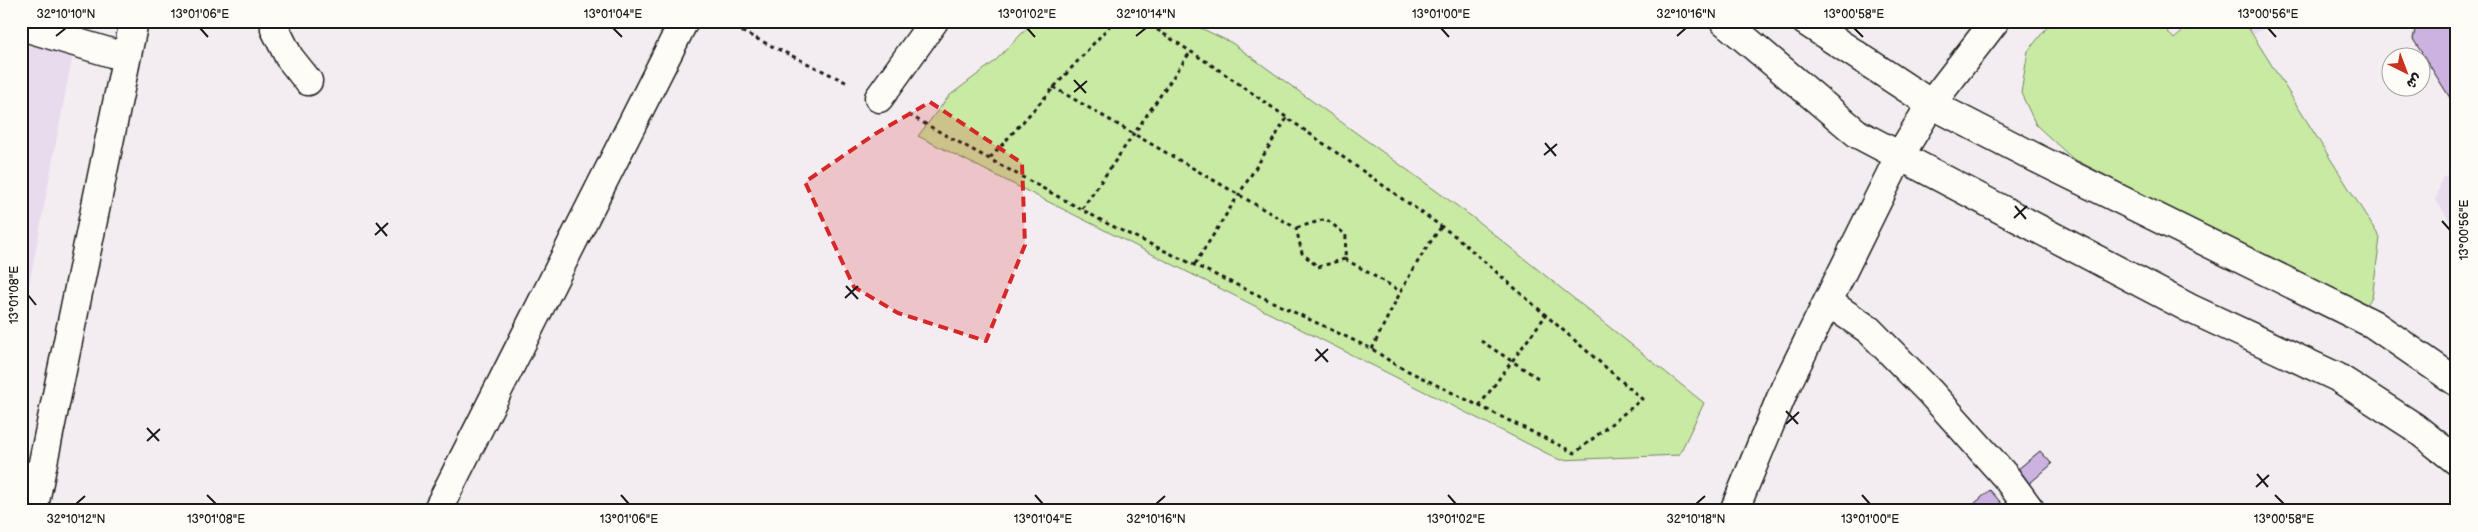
<svg xmlns="http://www.w3.org/2000/svg" width="2478" height="532" viewBox="0 0 2478 532" font-family="'Balsamiq Sans','Playpen Sans Arabic',sans-serif">
<rect width="100%" height="100%" fill="#f3edf2"/>
<filter id="ink" filterUnits="userSpaceOnUse"><feTurbulence type="fractalNoise" baseFrequency=".02" numOctaves="2"/><feDisplacementMap in="SourceGraphic" scale="10" xChannelSelector="R" yChannelSelector="G"/><feConvolveMatrix kernelMatrix="1 2 1 2 8 2 1 2 1" color-interpolation-filters="sRGB"/></filter>
<g filter="url(#ink)">
<g fill="#e7dbed">
<polygon points="21,21 79,21 21,328"/>
<polygon points="2244,21 2274,21 2253,35"/>
<polygon points="2457,169 2457,232 2436,200 2442,178"/>
</g>
<g fill="#c9eaa3" stroke="#728360">
<polygon points="1034,21 1186,21 1232,43 1471,216 1704,403 1679,455 1560,460 918,136 949,96 994,62"/>
<polygon points="2052,21 2159,21 2174,39 2195,21 2244,21 2380,238 2372,298 2365,306 2356,304 2072,158 2036,125 2021,93 2028,51"/>
</g>
<g fill="#cbb2e0" stroke="#1c1c1c">
<polygon points="2417,21 2457,21 2457,109 2413,39"/>
<polygon points="2040,451 2052,464 2029,484 2017,470"/>
<polygon points="1990,490 2008,511 1966,511"/>
</g>
<g fill="none" stroke-linecap="round" stroke-linejoin="round">
<g stroke="#1c1c1c" stroke-width="31">
<g id="minor">
<polyline points="277,21 275,29 289,57 308,81"/>
<polyline points="1724,21 1858,134 2189,308 2337,377 2413,426 2457,461"/>
<polyline points="1805,21 1931,104 2036,158 2373,324 2457,382"/>
<polyline points="21,26 125,57"/>
<polyline points="879,98 934,21"/>
<polyline points="1828,302 1869,330 1930,392 2006,477 2031,511"/>
<polyline points="21,475 38,477"/>
<polyline points="1734,511 1785,388 1899,157 1931,104 1995,21"/>
</g>
</g>
<g stroke="#1c1c1c" stroke-width="31">
<g id="major">
<polyline points="33,511 134,21"/>
<polyline points="437,511 684,21"/>
</g>
</g>
<g stroke="#1c1c1c" stroke-width="3" stroke-dasharray="4 4" stroke-linecap="butt">
<polyline points="720,21 848,83"/>
<polyline points="1053,87 1296,228 1302,253 1318,267 1345,259 1346,235 1326,219 1296,228"/>
<polyline points="909,115 1110,225 1372,349 1396,365 1575,453 1642,399 1455,236 1222,72 1144,21"/>
<polyline points="990,158 1114,21"/>
<polyline points="1082,209 1191,51"/>
<polyline points="1345,259 1400,291"/>
<polyline points="1195,264 1287,118"/>
<polyline points="1481,341 1541,380"/>
<path d="M 1372,349 C 1393,306 1413,264 1442,226"/>
<polyline points="1479,406 1546,315"/>
</g>
<use href="#minor" stroke="#fdfcf7" stroke-width="28"/>
<use href="#major" stroke="#fdfcf7" stroke-width="28"/>
</g>
</g>
<path fill="#d62828" fill-opacity="0.2" stroke="#d62828" stroke-width="4" stroke-dasharray="10 6" stroke-linejoin="round" d="M 930,102 L 1022,163 L 1025,245 L 986,341 L 898,313 L 854,287 L 805,182 L 875,134 Z"/>
<path fill="none" stroke="#1c1c1c" stroke-width="2" d="M 200,28 L 208,37M 613,28 L 622,37M 1027,28 L 1035,37M 1441,28 L 1449,37M 1854,28 L 1863,37M 2268,28 L 2276,37M 56,36 L 66,28M 1136,36 L 1146,28M 1677,36 L 1686,28M 1074,80 L 1086,93M 1074,92 L 1087,81M 1545,143 L 1556,156M 1544,155 L 1557,144M 2015,206 L 2026,219M 2014,218 L 2027,206M 2442,221 L 2450,230M 376,223 L 387,236M 375,235 L 388,223M 846,286 L 858,299M 28,295 L 36,305M 845,298 L 858,286M 1316,349 L 1328,362M 1315,361 L 1328,349M 1786,411 L 1798,424M 1786,424 L 1799,412M 147,428 L 159,441M 147,441 L 160,429M 2257,474 L 2268,487M 2256,487 L 2269,475M 207,495 L 216,504M 621,495 L 629,504M 1035,495 L 1043,504M 1448,495 L 1456,504M 1862,495 L 1870,504M 2275,495 L 2284,504M 76,504 L 85,496M 1156,504 L 1165,496M 1696,504 L 1705,496"/>
<rect width="2478" height="532" fill="none" stroke="#fdfcf7" stroke-width="55"/>
<g transform="translate(2406 72) rotate(138)"><circle r="24" fill="#fdfcf7" stroke="#a3a29f"/>
<path d="M0-4L9 19L0 12L-9 19Z" fill="#c8321e"/>
<text y="-8" font-size="14" font-weight="bold" text-anchor="middle" fill="#1c1c1c">ش</text>
</g>
<rect x="28" y="28" width="2422" height="476" fill="none" stroke="#1c1c1c" stroke-width="2"/>
<g font-size="12" text-anchor="middle" fill="#1c1c1c">
<text x="66" y="18">32°10'10"N</text>
<text x="200" y="18">13°01'06"E</text>
<text x="613" y="18">13°01'04"E</text>
<text x="1027" y="18">13°01'02"E</text>
<text x="1146" y="18">32°10'14"N</text>
<text x="1441" y="18">13°01'00"E</text>
<text x="1686" y="18">32°10'16"N</text>
<text x="1854" y="18">13°00'58"E</text>
<text x="2268" y="18">13°00'56"E</text>
<text transform="translate(2464 230) rotate(-90)" y="4">13°00'56"E</text>
<text transform="translate(14 295) rotate(-90)" y="4">13°01'08"E</text>
<text x="76" y="523">32°10'12"N</text>
<text x="216" y="523">13°01'08"E</text>
<text x="629" y="523">13°01'06"E</text>
<text x="1043" y="523">13°01'04"E</text>
<text x="1156" y="523">32°10'16"N</text>
<text x="1456" y="523">13°01'02"E</text>
<text x="1696" y="523">32°10'18"N</text>
<text x="1870" y="523">13°01'00"E</text>
<text x="2284" y="523">13°00'58"E</text>
</g>
</svg>
